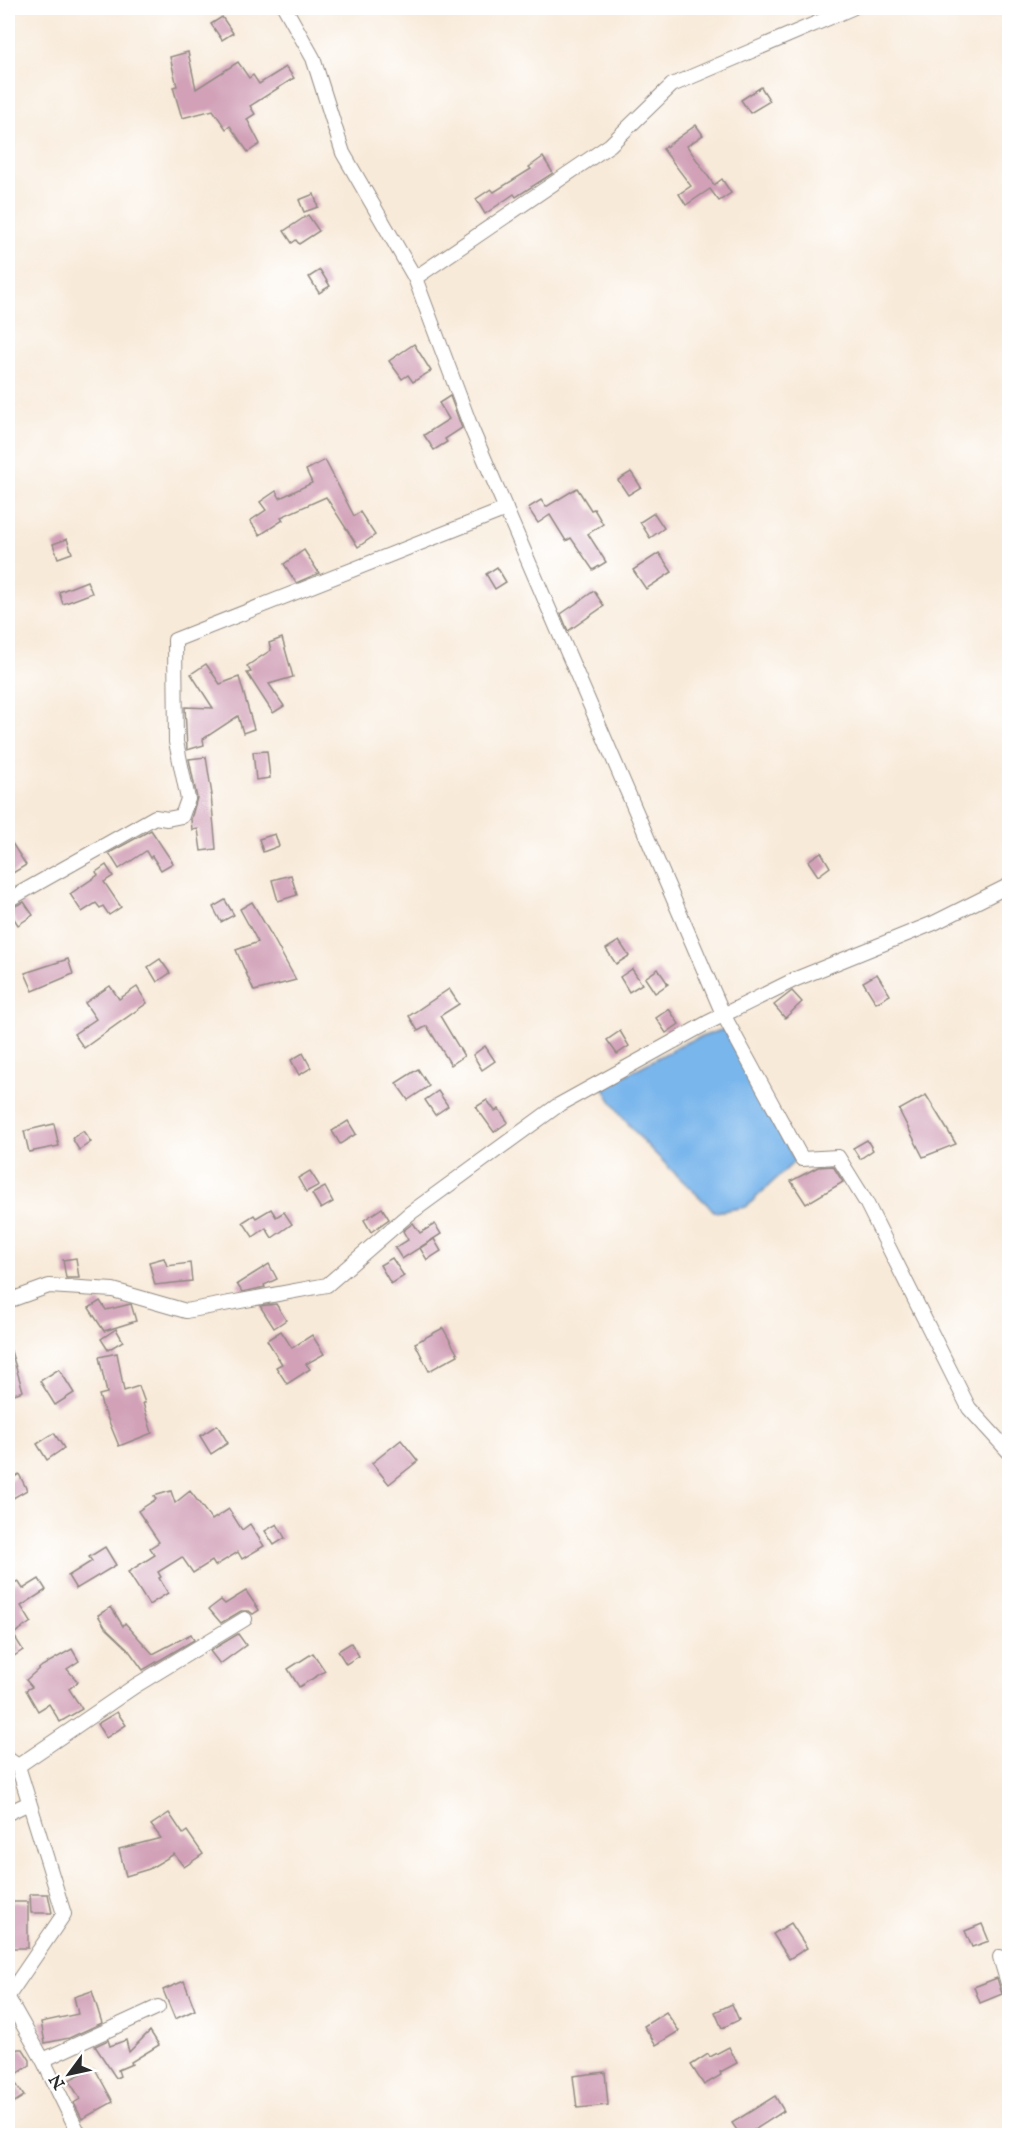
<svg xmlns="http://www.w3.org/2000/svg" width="1017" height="2143" viewBox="0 0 1017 2143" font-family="'IM FELL English',serif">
<rect width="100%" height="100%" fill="#fff"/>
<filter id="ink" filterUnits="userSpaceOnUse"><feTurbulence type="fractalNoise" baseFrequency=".0167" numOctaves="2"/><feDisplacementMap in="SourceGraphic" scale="12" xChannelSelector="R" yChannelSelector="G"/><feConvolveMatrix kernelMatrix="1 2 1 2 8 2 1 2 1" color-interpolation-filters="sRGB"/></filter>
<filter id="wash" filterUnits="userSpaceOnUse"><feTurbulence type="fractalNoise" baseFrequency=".008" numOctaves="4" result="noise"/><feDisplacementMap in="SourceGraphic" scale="24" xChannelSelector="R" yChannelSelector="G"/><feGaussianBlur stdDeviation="1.35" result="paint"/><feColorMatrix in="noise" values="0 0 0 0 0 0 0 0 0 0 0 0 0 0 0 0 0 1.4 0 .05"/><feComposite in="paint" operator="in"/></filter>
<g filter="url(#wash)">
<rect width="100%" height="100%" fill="#f8ead9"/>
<path fill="#79b6ec" stroke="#52708c" stroke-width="1.5" d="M 724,1029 L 795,1161 L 746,1207 L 715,1212 C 678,1175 627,1132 603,1087 L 687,1042 Z"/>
<g id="blocks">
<g fill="#d2a1b8">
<polygon points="222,17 233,33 222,40 211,24"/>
<polygon points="188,52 196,89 238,62 249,78 253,75 259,84 286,67 294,78 250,106 255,114 247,119 260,144 248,152 230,126 226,129 213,110 182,118 173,87 177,86 170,57"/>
<polygon points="761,87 770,101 750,113 741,100"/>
<polygon points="696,125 703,135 687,146 714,185 722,179 731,193 719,201 710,189 686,205 679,194 691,186 663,149"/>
<polygon points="543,157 553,173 516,197 514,194 485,214 476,199 491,189 494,192 531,169 529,167"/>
<polygon points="314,194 318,207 304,212 299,200"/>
<polygon points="308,215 319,231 299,244 296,240 292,243 284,231"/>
<polygon points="320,270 330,286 319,293 309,277"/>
<polygon points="414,344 431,371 413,382 408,375 402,379 389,361"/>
<polygon points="450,396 462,428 445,439 447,442 434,450 424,435 449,419 439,403"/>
<polygon points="325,460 354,516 360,512 375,535 358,547 326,497 281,517 283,520 260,535 250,521 266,510 260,502 276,491 280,498 312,483 306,470"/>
<polygon points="631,472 641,487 628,495 618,480"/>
<polygon points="577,488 591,510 594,509 603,524 588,534 606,562 593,570 571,538 566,541 550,515 538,523 528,508 541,500 546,507"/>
<polygon points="654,513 664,528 650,538 640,522"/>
<polygon points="67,539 72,553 58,558 53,544"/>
<polygon points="304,550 319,573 296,583 284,564"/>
<polygon points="659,553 672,572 646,589 633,570"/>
<polygon points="497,567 506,582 495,589 486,574"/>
<polygon points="87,581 92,593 63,604 59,592"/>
<polygon points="594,591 604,606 568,631 561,614"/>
<polygon points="282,638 293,677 269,684 284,706 273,713 247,673 251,672 247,666 271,650 269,643"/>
<polygon points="206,664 220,684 239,677 254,729 243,733 238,716 203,739 204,745 187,750 185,707 213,708 191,674"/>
<polygon points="267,751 270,778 256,780 253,752"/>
<polygon points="206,757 212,795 211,795 216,849 201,851 198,829 192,830 191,819 197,798 189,759"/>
<polygon points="151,830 173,863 161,870 152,856 150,858 146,851 119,869 109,853"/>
<polygon points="275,834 279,846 263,852 259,839"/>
<polygon points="8,837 26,865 8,876"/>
<polygon points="821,852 830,867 818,876 808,861"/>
<polygon points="106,865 113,876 104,882 121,907 109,915 103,906 100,908 96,903 82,912 70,894 98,875 96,872"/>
<polygon points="291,875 297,895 278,901 272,880"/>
<polygon points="225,900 234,915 221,922 213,907"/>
<polygon points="24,902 33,915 18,925 8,909"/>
<polygon points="252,902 272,936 296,980 254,991 236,950 258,942 240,909"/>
<polygon points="619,941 629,956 616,964 606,949"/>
<polygon points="68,959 73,974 33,991 25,973"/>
<polygon points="160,959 170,973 157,982 148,967"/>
<polygon points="632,969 642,984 629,992 620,977"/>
<polygon points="658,969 668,984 655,993 645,978"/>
<polygon points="877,974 890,995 876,1003 863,982"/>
<polygon points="110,986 119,999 137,987 147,1003 84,1048 74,1034 96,1019 85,1003"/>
<polygon points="449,989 459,1004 440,1016 464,1056 451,1065 427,1026 418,1031 409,1016"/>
<polygon points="792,991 802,1002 785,1018 774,1005"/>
<polygon points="669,1009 679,1024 666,1033 656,1018"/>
<polygon points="620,1031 629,1046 617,1054 607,1040"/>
<polygon points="485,1046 495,1061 482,1070 473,1055"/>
<polygon points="303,1053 311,1068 299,1075 291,1060"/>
<polygon points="418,1069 429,1086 408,1100 396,1083"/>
<polygon points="438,1091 448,1106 435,1115 425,1100"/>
<polygon points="926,1095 956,1144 923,1157 899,1110"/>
<polygon points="487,1100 495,1111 499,1109 508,1122 494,1132 476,1107"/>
<polygon points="348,1121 356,1134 340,1144 332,1131"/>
<polygon points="54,1124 59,1146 29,1152 24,1131"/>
<polygon points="83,1131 91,1142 79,1150 72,1138"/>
<polygon points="867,1140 873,1150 860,1159 853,1148"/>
<polygon points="833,1166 843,1182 806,1204 791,1181 818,1167"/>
<polygon points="310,1171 319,1185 306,1192 298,1178"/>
<polygon points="325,1187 333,1202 321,1209 312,1194"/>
<polygon points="382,1208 389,1219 371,1232 364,1220"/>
<polygon points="271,1209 276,1217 284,1212 292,1224 272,1238 266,1228 253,1237 243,1222 254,1215 256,1218"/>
<polygon points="413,1223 420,1233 435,1224 441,1234 402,1259 395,1248 408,1240 403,1231"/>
<polygon points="434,1239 441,1251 427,1260 420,1248"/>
<polygon points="76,1258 79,1278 66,1278 63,1260"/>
<polygon points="164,1258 167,1266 190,1263 192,1281 155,1285 149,1262"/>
<polygon points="392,1258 404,1276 391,1284 380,1265"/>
<polygon points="269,1264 277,1279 264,1285 265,1287 242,1292 237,1284"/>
<polygon points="100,1301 106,1310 131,1304 136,1321 104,1331 89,1308"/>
<polygon points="276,1304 286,1320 274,1328 260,1306"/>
<polygon points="443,1328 458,1355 429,1371 415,1343"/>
<polygon points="116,1329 123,1341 108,1350 101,1339"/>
<polygon points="281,1331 292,1348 312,1335 324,1354 306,1364 310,1369 287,1384 276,1367 282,1364 267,1340"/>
<polygon points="8,1351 11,1351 23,1391 8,1396"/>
<polygon points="117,1353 124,1391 139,1386 145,1403 143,1403 152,1433 119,1446 105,1412 104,1412 99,1395 107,1393 99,1357"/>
<polygon points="59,1369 74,1393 55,1405 40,1381"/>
<polygon points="217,1425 228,1443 211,1454 200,1436"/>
<polygon points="54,1433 64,1448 47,1460 37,1444"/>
<polygon points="401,1440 418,1461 389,1484 372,1463"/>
<polygon points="19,1474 27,1490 8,1501 8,1481"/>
<polygon points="171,1491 175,1503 190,1491 212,1520 229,1509 242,1530 250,1524 264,1546 242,1559 238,1552 215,1566 212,1561 193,1573 182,1557 158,1572 161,1577 159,1578 168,1593 149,1605 128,1572 155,1555 150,1548 159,1542 138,1511 156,1499 154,1496"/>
<polygon points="277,1524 285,1538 274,1545 265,1531"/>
<polygon points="105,1547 116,1565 76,1589 68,1576 92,1561 89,1557"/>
<polygon points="39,1579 46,1590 21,1606 31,1622 15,1633 8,1621 8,1585 8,1586 18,1581 23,1589"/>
<polygon points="246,1591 259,1610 253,1614 249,1611 241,1611 221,1623 209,1609 221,1600 225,1604"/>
<polygon points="111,1607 123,1626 125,1623 153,1654 191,1634 194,1640 143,1670 127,1648 105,1627 98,1615"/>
<polygon points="8,1626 23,1650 8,1660"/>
<polygon points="238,1634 246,1645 220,1664 210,1651"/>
<polygon points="351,1643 359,1656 346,1664 338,1651"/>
<polygon points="72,1649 79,1661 67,1669 78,1682 69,1689 82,1709 60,1722 49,1704 38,1711 26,1690 32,1687 26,1680 42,1666"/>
<polygon points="313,1653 325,1671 299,1687 288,1669"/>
<polygon points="117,1712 126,1725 106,1738 97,1724"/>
<polygon points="169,1813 183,1834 187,1831 203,1854 184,1867 174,1854 149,1869 126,1876 119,1849 161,1838 151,1825"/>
<polygon points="30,1894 48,1894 52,1913 31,1913"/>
<rect x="8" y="1902" width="20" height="46"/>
<polygon points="791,1923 807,1948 789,1959 773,1934"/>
<polygon points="982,1924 989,1941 972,1947 965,1931"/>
<polygon points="997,1978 1002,1994 980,2003 974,1987"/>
<polygon points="184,1981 195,2010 175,2019 163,1990"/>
<polygon points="92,1991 102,2023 69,2038 45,2043 41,2022 78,2014 74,1997"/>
<polygon points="732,2004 739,2020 722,2028 715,2012"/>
<polygon points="666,2012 679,2031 656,2045 644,2026"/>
<polygon points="150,2031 159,2045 131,2062 132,2064 118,2070 120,2076 116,2078 95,2046 108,2040 110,2046 126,2040 129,2052"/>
<polygon points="729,2047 737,2063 720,2072 721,2075 704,2085 691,2065 708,2054 710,2057"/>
<polygon points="18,2049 23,2049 30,2060 30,2065 14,2076 8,2065 8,2056"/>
<polygon points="94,2067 113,2102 82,2119 74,2103 80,2099 69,2080"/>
<polygon points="605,2072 608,2105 577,2108 573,2076"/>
<polygon points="16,2084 24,2096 13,2103 8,2094 8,2090"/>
<polygon points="775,2096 784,2111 745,2136 741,2136 732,2123"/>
</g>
</g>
</g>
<g filter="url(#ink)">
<use href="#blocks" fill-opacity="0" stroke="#928a82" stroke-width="1.5"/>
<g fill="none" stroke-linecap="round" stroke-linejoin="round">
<g stroke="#928a82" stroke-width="16">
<g id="street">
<polyline points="285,8 313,58 343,153 415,278 610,145 672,85 852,8"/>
<polyline points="415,278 472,430 723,1014 802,1159 838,1157 866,1202 969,1408 1010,1453"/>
<polyline points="8,900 155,817 167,819 182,816 188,799 176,742 175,640 506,509"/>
<polyline points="8,1301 49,1286 113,1290 186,1311 327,1285 409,1214 557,1106 707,1023 796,979 934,923 1010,885"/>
<polyline points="8,1759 18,1766 64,1914 8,1996"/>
<polyline points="18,1766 135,1686 245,1619"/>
<polyline points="8,1813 29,1803"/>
<polyline points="1000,1957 1010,1990"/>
<polyline points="8,1998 43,2060 80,2136"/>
<polyline points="43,2060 158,2007"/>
</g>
</g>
<use href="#street" stroke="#fff" stroke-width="14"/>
</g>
</g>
<rect width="1017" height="2143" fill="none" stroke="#fff" stroke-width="30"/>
<g transform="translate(69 2074) rotate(237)" stroke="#ffffff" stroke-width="4.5" paint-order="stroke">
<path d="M0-4.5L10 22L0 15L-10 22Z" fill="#2b2b2b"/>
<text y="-9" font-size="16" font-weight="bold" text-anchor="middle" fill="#2b2b2b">N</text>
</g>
</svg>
